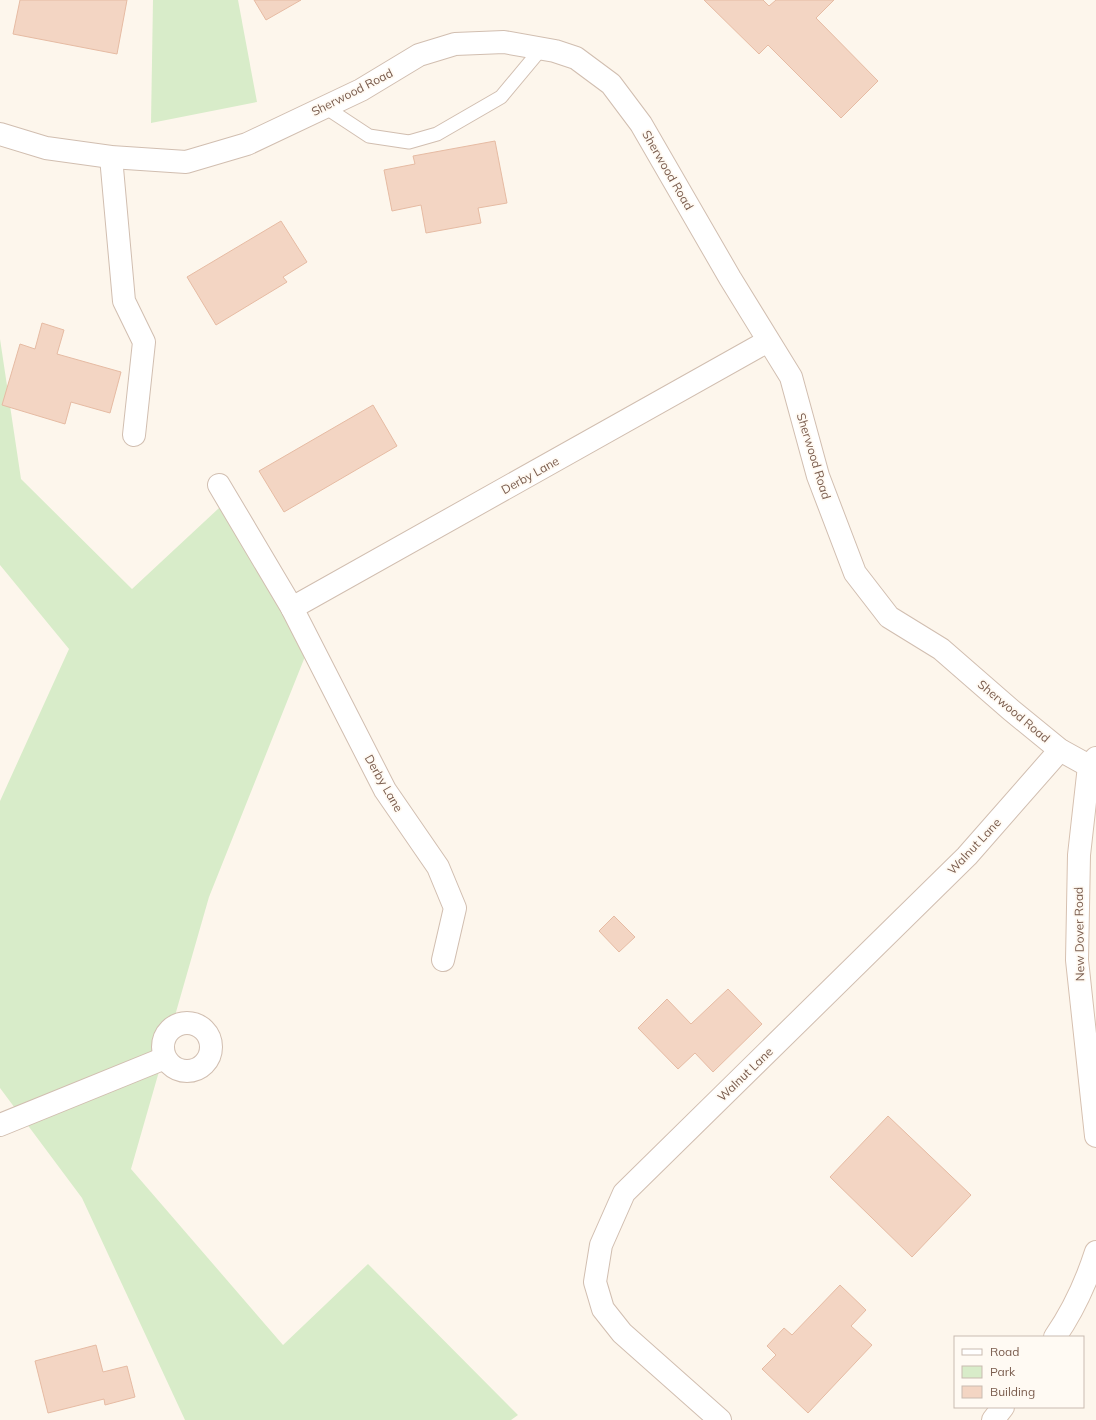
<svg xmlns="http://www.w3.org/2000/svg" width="1096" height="1420" viewBox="0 0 1096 1420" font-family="Mulish,sans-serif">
<rect width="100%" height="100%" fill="#fdf6ec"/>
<g fill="#d8ecc9">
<polygon points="153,0 238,0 257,102 151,123"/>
<polygon points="0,339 21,479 132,589 233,495 314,634 209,897 131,1169 283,1345 368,1264 518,1415 511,1420 185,1420 82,1198 0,1088 0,801 69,649 0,565"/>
</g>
<g fill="#f3d5c3" stroke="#e6bba3">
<polygon points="20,0 127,0 117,54 13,34"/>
<polygon points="254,0 301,0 266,20"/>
<polygon points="704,0 763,0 769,6 776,0 834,0 816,18 878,81 841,118 768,45 759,54"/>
<polygon points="495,141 507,203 478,208 481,223 426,233 421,205 392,211 384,170 415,164 413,156"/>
<polygon points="281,221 307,262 283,277 287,282 216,325 187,277"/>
<polygon points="42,323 64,330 57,354 121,372 110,413 71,402 65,424 2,405 20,344 35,349"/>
<polygon points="373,405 397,446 284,512 259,471"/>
<polygon points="614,916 635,937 619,952 599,931"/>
<polygon points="728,989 762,1024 713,1072 695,1053 678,1069 638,1028 667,999 691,1024"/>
<polygon points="888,1116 971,1195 912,1257 830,1177"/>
<polygon points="840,1285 866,1310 851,1326 872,1345 808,1413 762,1369 776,1355 767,1346 784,1328 792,1335"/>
<polygon points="96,1345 103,1372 127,1366 135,1397 105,1405 104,1399 48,1413 35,1361"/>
</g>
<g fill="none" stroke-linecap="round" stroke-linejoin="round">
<g stroke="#d1beb0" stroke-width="15">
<polyline id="lane" points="325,107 369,136 409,142 437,134 501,97 541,49"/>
</g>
<g stroke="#d1beb0" stroke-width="24">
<g id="street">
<polyline points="0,134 46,148 111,157 186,162 247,144 361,90 419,55 455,44 504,42 555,51 576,58 611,84 641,124 730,278 791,377 818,476 855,573 889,617 941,649 1011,710 1060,750 1089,766"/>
<polyline points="111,157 124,301 144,342 134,435"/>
<polyline points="219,485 292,608 385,790 438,867 455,908 443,960"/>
<polyline points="292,608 768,341"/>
<circle cx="187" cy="1047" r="24"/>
<polyline points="0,1125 165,1058"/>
<polyline points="720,1420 622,1333 603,1309 595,1282 601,1245 624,1193 967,856 1060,750"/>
</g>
</g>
<g stroke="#d6c0b0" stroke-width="24">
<g id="secondary">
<polyline points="1096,758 1089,766 1079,855 1077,960 1096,1136"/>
<path d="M 1055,1337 C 1073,1311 1086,1283 1096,1252"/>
<polyline points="993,1420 1003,1407"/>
</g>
</g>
<use href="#lane" stroke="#fff" stroke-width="13"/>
<use href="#street" stroke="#fff" stroke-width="22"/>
<use href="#secondary" stroke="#fff" stroke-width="22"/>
</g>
<g text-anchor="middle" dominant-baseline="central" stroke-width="3.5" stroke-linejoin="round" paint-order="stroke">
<g font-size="12" fill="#7a5c4d" stroke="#fffaf3">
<text transform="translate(352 92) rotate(-27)">Sherwood Road</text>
<text transform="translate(668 170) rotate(60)">Sherwood Road</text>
<text transform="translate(814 456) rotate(73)">Sherwood Road</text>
<text transform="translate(530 475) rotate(-29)">Derby Lane</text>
<text transform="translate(1014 711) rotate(40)">Sherwood Road</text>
<text transform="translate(384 783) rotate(60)">Derby Lane</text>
<text transform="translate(974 846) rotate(-47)">Walnut Lane</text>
<text transform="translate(1079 934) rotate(-91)">New Dover Road</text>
<text transform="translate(745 1074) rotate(-44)">Walnut Lane</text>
</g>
</g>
<rect x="954" y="1336" width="130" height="72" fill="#fffaf3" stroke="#cabbb1"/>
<rect x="962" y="1349" width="20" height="6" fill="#ffffff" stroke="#cabbb1"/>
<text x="990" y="1356" font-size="12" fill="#7a5c4d">Road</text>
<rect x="962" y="1366" width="20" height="12" fill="#d8ecc9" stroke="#cabbb1"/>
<text x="990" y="1376" font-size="12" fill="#7a5c4d">Park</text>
<rect x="962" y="1386" width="20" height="12" fill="#f3d5c3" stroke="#cabbb1"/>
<text x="990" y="1396" font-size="12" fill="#7a5c4d">Building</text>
</svg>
